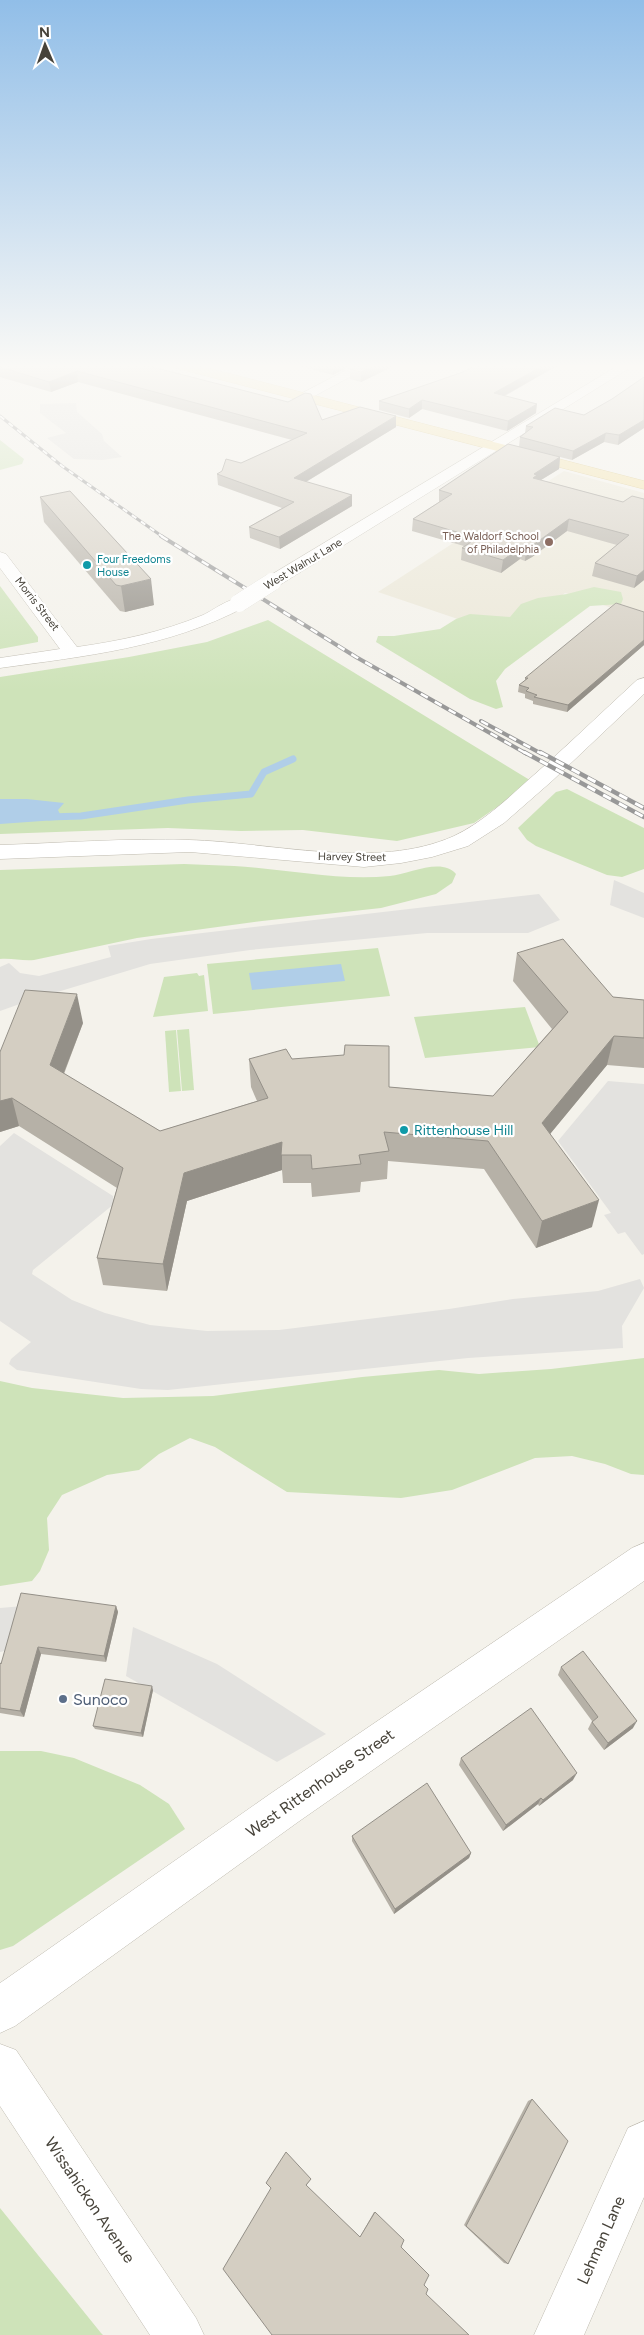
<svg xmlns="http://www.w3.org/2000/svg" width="644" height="2335" viewBox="0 0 644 2335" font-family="Figtree,sans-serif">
<rect width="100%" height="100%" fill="#f4f2eb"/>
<polygon fill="#ebe7d7" points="564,471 644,493 644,618 565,593 508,636 378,592"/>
<g fill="#cee3b9">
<polygon points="0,440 24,459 22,464 0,470"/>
<polygon points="0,586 38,637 38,642 0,649"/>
<polygon points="594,587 621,592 623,599 621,604 590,606 505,669 496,681 503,707 496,709 470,699 376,642 378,636 394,636 440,629 456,619 470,614 510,617 521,604 538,598 567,594"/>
<polygon points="268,620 533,782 474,823 397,841 303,830 241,831 168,828 0,834 0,677 129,657 207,642"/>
<polygon points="567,789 644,828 644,869 622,877 607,875 536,846 527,840 518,828 556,792"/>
<path d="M 184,864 C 200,865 217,865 234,866 C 286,869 337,881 390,876 C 409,874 442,857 456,874 L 452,883 L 436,894 L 381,908 L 262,921 L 137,938 L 34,960 C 22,961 12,958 0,959 L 0,870 Z"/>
<polygon points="378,948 390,996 213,1014 207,964"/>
<polygon points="197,973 199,976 204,975 208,1011 153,1017 164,977"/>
<polygon points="525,1007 540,1047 425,1058 414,1017"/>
<polygon points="189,1029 194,1090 182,1091 177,1030"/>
<polygon points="176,1030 181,1091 169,1092 165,1031"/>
<polygon points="644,1358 644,1475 631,1474 605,1464 572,1456 535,1458 452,1490 401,1498 287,1492 215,1447 190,1438 159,1454 139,1470 107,1475 62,1495 47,1518 49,1550 40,1571 32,1581 0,1586 0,1381 32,1388 123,1398 213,1396 362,1377 439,1370 479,1374 551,1369"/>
<polygon points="0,1751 41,1751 74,1758 140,1785 169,1804 185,1829 13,1946 0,1950"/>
<polygon points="0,2208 101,2333 103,2335 0,2335"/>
</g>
<g fill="#e3e2df">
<polygon points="76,403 77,412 102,434 104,441 122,457 103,460 74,459 47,438 66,433 40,413 40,404"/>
<polygon points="614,880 644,893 644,918 610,905"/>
<polygon points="539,894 560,920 528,933 427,933 250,950 150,964 31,1000 0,1011 0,967 9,963 20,973 39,976 111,957 108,946 151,939"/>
<polygon points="608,1081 644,1084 644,1254 642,1255 625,1232 618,1234 604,1215 611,1213 558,1141"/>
<polygon points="14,1133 113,1196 114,1204 33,1270 32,1274 72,1300 105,1313 150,1325 207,1331 279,1330 449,1309 513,1299 598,1291 640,1279 644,1288 622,1326 623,1348 468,1358 168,1390 141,1389 17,1370 9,1364 11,1359 31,1342 0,1321 0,1146"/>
<polygon points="23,1606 10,1650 0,1652 0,1608"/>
<polygon points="133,1627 217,1664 326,1734 277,1762 126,1676"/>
</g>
<g fill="#b0cee8">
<polygon points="0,799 27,799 64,803 58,810 61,816 56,820 0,824"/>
<polygon points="341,964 345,981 252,990 249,973"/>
</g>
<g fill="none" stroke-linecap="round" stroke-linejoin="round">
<polyline stroke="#b0cee8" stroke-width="7" points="49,817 81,816 188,800 251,794 264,772 293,759"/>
<g stroke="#bebaaf" stroke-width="1">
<g id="minor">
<polygon points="358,364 374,364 307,400 297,400 295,397"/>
<polygon points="621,364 636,364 278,586 266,586 264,582 266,578"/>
<path d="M 0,552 L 6,554 L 77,647 C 120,641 162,632 203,615 C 216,609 230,596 245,599 L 247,603 L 245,607 C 167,648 86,656 0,668 L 0,658 L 60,649 L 0,568 Z"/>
<path d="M 644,678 L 644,694 L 552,781 L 504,823 L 468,846 L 432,857 L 401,863 L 364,867 L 190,852 L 0,859 L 0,845 C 63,843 126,838 189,840 C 271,842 376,871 454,836 C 481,823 504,802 526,782 C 564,749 600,714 637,680 Z"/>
<polygon points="644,1543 644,1581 298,1822 15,2026 0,2033 0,1983 6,1979 270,1794 632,1548"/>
<polygon points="0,2044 16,2050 196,2318 204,2335 150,2335 0,2106"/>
<polygon points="644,2121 644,2197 584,2335 534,2335 628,2128"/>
</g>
</g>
<g stroke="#d6bf77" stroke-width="1">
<polygon id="major" points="170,364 192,364 644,481 644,489 172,367"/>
</g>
<use href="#minor" fill="#fff" fill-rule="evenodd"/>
<use href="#major" fill="#f3e1a5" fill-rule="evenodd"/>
<g stroke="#989898" stroke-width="3">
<polyline id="rail-far2" points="0,416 62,466 163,537"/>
</g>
<g stroke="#989898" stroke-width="4">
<g id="rail-far1">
<polyline points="161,536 356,657 527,754"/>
<polyline points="481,721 542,754"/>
</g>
</g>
<g stroke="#989898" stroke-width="4.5">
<g id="rail">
<polyline points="524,752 644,817"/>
<polyline points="540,752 644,808"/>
</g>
</g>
<use href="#rail-far2" stroke="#fff" stroke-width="2" stroke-dasharray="5.5" stroke-linecap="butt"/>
<use href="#rail-far1" stroke="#fff" stroke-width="2.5" stroke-dasharray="8" stroke-linecap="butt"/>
<use href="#rail" stroke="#fff" stroke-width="3" stroke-dasharray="9" stroke-linecap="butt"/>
<g stroke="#bebaaf" stroke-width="18" stroke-linecap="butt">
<polyline id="minor-bridge" points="239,603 272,582"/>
</g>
<use href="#minor-bridge" stroke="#fff" stroke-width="18"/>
</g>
<g fill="#b6b1a7">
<polygon points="0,364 141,364 322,420 396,427 306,482 352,495 352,506 280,549 250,538 249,527 282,508 218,485 217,474 292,440 78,382 51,392 0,377"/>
<polygon points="291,364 353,364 333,375"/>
<polygon points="359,364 398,364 361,382 350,379 350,369"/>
<polygon points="477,364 560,364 505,396 536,413 507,431 422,409 409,418 379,410 379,401 463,372"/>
<polygon points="644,377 644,428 618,445 604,442 572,460 560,457 559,469 541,480 623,502 644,580 634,588 592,576 595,563 617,545 567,531 532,557 525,561 520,559 501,573 461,560 462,548 464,546 412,531 413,519 439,502 439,490 519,447 520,437 525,433 526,426 584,415 612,399"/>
<polygon points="40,497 154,605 125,612 120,611 44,522"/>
<polygon points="644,612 644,645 567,712 533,704 533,701 525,698 525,694 518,692 519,685 525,681 525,678"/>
<polygon points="517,953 613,997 644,1000 644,1068 607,1065 550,1134 592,1227 536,1248 484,1169 388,1161 387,1179 361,1182 360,1192 312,1197 311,1183 283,1183 282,1170 187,1201 167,1291 103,1285 97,1258 117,1188 19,1126 0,1132 0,1052 83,1023 64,1074 160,1131 257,1101 251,1087 249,1059 292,1059 389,1087 493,1096 552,1029 513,981"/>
<polygon points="116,1606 118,1612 106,1662 41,1654 24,1717 0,1713 0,1663"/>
<polygon points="561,1667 633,1728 604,1750 588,1729 592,1721 558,1675"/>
<polygon points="153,1690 143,1737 95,1729 93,1726"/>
<polygon points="461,1758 573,1780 539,1806 538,1804 503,1831 459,1765"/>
<polygon points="352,1836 471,1853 469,1858 394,1914 352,1841"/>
<polygon points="532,2099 508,2264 504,2263 464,2225 528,2101"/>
<polygon points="311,2179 306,2186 360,2237 374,2212 375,2212 401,2247 424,2285 426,2294 223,2269"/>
</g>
<g fill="#949088">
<polygon points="353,364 333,375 333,365"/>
<polygon points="377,364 398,364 361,382 361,372"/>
<polygon points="546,364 560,364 493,402 494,393"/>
<polygon points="77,371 78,382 51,392 49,382"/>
<polygon points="422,400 422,409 409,418 409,409"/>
<polygon points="537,404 536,413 507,431 508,421"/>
<polygon points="396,416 396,427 294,489 294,478"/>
<polygon points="644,420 644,428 618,445 619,435"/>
<polygon points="606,433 604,442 572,460 573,451"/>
<polygon points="560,457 559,469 536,483 533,477 534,474"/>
<polygon points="352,495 352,506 280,549 279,537"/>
<polygon points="569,519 567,531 532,557 525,561 526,549"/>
<polygon points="521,547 520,559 501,573 503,560"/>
<polygon points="644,570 644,580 634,588 637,576"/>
<polygon points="151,579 154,605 125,612 121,586"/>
<polygon points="644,640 644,645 567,712 568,705"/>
<polygon points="77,994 83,1023 56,1093 50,1065"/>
<polygon points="614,1036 607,1065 536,1151 542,1123"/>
<polygon points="12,1098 19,1126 0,1132 0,1101"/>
<polygon points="282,1142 282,1170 187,1201 167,1291 163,1264 184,1173"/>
<polygon points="599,1200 592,1227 536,1248 542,1221"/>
<polygon points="116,1606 118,1612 106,1662 104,1656"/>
<polygon points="38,1647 41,1654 24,1717 20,1711"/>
<polygon points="152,1686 153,1690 143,1737 141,1733"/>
<polygon points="637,1721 633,1728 604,1750 608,1743"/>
<polygon points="577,1773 573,1780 539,1806 543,1800"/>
<polygon points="541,1798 538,1804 503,1831 506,1825"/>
<polygon points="471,1853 469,1858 394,1914 395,1909"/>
</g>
<g fill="#d4cec2" stroke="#949088">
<polygon points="0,364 141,364 288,402 305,393 311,394 322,420 360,407 396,416 294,478 352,495 279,537 249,527 294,502 217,474 222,471 226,459 241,463 307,433 77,371 49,382 0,367"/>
<polygon points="359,364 377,364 361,372 350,369"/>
<polygon points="477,364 546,364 494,393 537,404 508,421 422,400 409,409 379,401 463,372"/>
<polygon points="644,377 644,420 619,435 606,433 573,451 520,437 533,427 526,426 555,408 584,415 612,399"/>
<polygon points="508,444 560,457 534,474 537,475 533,478 623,502 632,496 644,499 644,570 637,576 595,563 629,535 569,519 533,545 526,549 521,547 503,560 462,548 477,538 413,519 452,494 439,490"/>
<polygon points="70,491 151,579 121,586 116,585 40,497"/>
<polygon points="616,603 644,612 644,640 568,705 534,697 537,695 526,691 529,688 519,685 528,678 525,678"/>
<polygon points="563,939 613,997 644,1000 644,1038 614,1036 542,1123 599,1200 542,1221 488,1141 384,1132 389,1151 359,1155 361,1164 312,1169 311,1155 281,1155 282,1142 184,1173 163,1264 97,1258 123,1168 12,1098 0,1101 0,1052 25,990 77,994 50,1065 160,1131 268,1098 249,1059 286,1049 292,1059 344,1055 345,1045 389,1046 389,1087 493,1096 568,1012 517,953"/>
<polygon points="21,1593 116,1606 104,1656 38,1647 20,1711 0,1708 0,1663 1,1664"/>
<polygon points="583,1651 637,1721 608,1743 592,1722 598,1717 561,1667"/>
<polygon points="105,1679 152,1686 141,1733 93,1726"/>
<polygon points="531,1708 577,1773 543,1800 541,1798 506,1825 461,1758"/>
<polygon points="427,1783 471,1853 395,1909 352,1836"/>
<polygon points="532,2099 568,2141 508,2264 466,2226"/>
<polygon points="286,2152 311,2179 306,2185 360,2237 375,2212 404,2240 401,2247 429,2275 424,2285 428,2289 426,2294 469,2335 272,2335 223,2269 271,2188 266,2183"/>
</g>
<linearGradient id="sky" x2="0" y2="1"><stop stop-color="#91bee8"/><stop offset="0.53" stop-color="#faf9f6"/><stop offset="1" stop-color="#faf9f6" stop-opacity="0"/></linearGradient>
<rect width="644" height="691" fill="url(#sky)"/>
<circle fill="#8d6e63" stroke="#fff" stroke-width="2" cx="549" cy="542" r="5"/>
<g fill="#0f9aa8" stroke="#fff" stroke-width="2">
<circle cx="87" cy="565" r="5"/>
<circle cx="404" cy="1130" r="5"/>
</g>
<circle fill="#5c6f8a" stroke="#fff" stroke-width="2" cx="63" cy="1699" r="5"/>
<g text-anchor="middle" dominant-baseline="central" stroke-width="4.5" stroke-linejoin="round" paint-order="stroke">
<g font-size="11" fill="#785e54" stroke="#fff" text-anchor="end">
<text x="539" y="536">The Waldorf School<tspan x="539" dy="13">of Philadelphia</tspan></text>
</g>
<g font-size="11" fill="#0d838f" stroke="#fff" text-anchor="start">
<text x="97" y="559">Four Freedoms<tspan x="97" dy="13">House</tspan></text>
</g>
<g font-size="11" fill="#47433a" stroke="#fff">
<text transform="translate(303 564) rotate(-31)">West Walnut Lane</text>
<text transform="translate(37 604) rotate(52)">Morris Street</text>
<text transform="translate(352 857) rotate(1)">Harvey Street</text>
</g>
<g font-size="14" fill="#0d838f" stroke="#fff" text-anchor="start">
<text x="414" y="1130">Rittenhouse Hill</text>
</g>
<g font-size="16" fill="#4e5e75" stroke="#fff" text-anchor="start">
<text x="73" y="1699">Sunoco</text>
</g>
<g font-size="16" fill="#47433a" stroke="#fff">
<text transform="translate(320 1783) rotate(-35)">West Rittenhouse Street</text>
<text transform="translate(90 2200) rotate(56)">Wissahickon Avenue</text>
<text transform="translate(601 2240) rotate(-66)">Lehman Lane</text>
</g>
</g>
<g transform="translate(45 45) rotate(358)" stroke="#ffffff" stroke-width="4" paint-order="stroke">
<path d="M0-4L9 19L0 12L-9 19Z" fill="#47433a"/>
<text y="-8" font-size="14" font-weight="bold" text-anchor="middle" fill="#47433a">N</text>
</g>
</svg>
